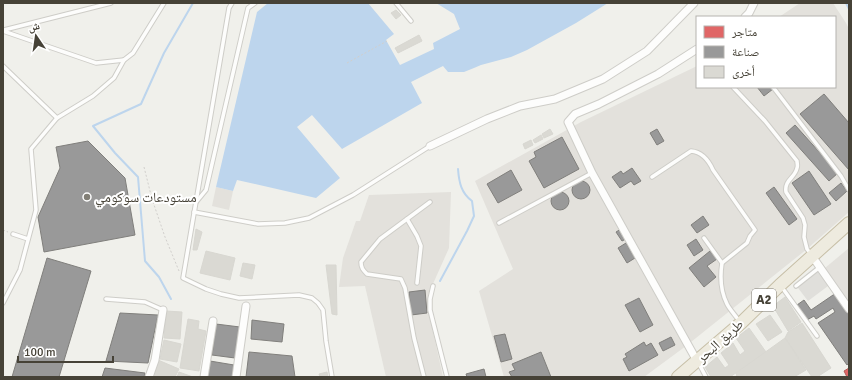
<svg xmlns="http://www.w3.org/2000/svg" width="852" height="380" viewBox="0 0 852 380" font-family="Signika,'Noto Naskh Arabic',sans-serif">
<rect width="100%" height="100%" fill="#f0f0eb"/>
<g fill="#e3e1dc">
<polygon points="800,3 833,3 846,23 849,29 849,212 807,249 686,346 644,377 504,377 479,291 513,269 475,181 581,122 697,66 697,87 835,87 835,17 779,17"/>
<polygon points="216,187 233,191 229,210 212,206"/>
<polygon points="451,192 449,248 428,295 429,314 443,377 386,377 365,286 339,287 343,258 356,221 360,221 369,195"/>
<polygon points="849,248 849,304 825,268"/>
</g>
<polygon fill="#e0dfdb" points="819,266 832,283 808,301 795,284"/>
<polygon fill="#bdd5ed" points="268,3 368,3 394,34 386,40 400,65 434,49 433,43 460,29 454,14 436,3 608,3 576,23 527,50 511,57 481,65 474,68 464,72 448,72 443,66 411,82 422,103 342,149 312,115 297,127 340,178 316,198 237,180 233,191 216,187 257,12"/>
<polygon fill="#e06666" stroke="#b25b58" points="849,368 849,377 847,377 844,371"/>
<g fill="#999" stroke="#807f7c">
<polygon points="757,87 772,87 773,89 764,96"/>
<polygon points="824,94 849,123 849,170 800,114"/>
<polygon points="795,125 838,173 829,181 786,133"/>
<polygon points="657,129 664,141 657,145 650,133"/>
<polygon points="562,137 579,169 544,188 529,161 536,157 534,152"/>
<polygon points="88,141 125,178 135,235 44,252 38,217 60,168 56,147"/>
<polygon points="632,168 641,181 634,185 631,181 620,188 612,177 621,171 623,174"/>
<polygon points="511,170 522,190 498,203 487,184"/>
<polygon points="809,171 831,204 814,215 792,183"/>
<circle cx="581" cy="190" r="9"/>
<polygon points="841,183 847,191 836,201 829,193"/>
<polygon points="774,187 797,219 789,225 766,193"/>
<circle cx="560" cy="201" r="9"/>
<polygon points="703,216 709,225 697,233 691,225"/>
<polygon points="621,229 626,239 622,241 616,232"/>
<polygon points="696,239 703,250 694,256 687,245"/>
<polygon points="626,243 635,258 627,263 618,248"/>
<polygon points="710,251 717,259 707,266 716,277 704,287 689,268"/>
<polygon points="47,258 91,271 59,377 12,377"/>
<polygon points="425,290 427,313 411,315 409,292"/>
<polygon points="836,293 849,312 849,363 847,365 818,323 835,312 833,308 816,319 814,316 807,320 797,305 804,300 811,310"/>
<polygon points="639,298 653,325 640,332 625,305"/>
<polygon points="120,313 158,315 148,363 106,361"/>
<polygon points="252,320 284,324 282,342 251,339"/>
<polygon points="216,324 240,327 235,358 212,355"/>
<polygon points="505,334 512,359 501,362 494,336"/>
<polygon points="671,337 675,345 663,351 659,343"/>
<polygon points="644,342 646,346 651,343 658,355 629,371 623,359 627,357 625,354"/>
<polygon points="249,352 292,356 295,377 246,377"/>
<polygon points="541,352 551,377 512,377 509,372 515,370 512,364"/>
<polygon points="210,361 234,365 232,377 208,377"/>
<polygon points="105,368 145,373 144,377 102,377"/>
<polygon points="484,369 486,377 467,377 466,374"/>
</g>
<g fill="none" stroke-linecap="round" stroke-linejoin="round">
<g stroke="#bdd5ed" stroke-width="2">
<polyline points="846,3 849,9"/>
<path d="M 440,281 L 467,231 L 474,216 L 472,201 C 461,193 459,182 458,169"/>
<polyline points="171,299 159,277 145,261 138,177 115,153 93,126 141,104 164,53 193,3"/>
</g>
</g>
<g fill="#dad9d3" stroke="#d8d7d1">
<polygon points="396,10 401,15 396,19 391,13"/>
<polygon points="419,35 422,41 398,53 395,48"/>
<polygon points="550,129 553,134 544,138 542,134"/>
<polygon points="541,135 543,139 535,143 533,140"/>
<polygon points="531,140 533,145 525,149 523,144"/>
<polygon points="196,229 202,232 197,250 193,250"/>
<polygon points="206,251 235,258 230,280 200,273"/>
<polygon points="243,263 255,265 252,279 240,276"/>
<polygon points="326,265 336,265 337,315 332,314"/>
<polygon points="785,297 801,322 788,331 773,306"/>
<polygon points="166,311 182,312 180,339 164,338"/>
<polygon points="770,315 782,332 768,341 756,324"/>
<polygon points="188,319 199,321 198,329 206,331 199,371 180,368"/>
<polygon points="802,323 831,368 817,377 812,377 785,338 788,332"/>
<polygon points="749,328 766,352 730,377 711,377 705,367 717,357 725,368 729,365 721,353 733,343 740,355 745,351 736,338"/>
<polygon points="785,338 806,370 794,377 737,377 736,373"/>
<polygon points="164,340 181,344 177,362 160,359"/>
<polygon points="158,360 179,369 175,377 150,377"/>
<polygon points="179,372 193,377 177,377"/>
<polygon points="327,372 328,377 320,377 319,374"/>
</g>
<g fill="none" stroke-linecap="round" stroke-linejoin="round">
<g stroke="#cecdc8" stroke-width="5.5">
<g id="service">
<polyline points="232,3 229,8 183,278 206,289 221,294 239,298 299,295 312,298 318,303 323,310 326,341 332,377"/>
<polyline points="396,3 411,21"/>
<polyline points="4,30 111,3"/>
<polyline points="3,31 96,63 124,60"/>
<polyline points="3,66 57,118 93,96 114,78 124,60 133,53 164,3"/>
<path d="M 733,87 L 765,121 L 797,161 C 797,163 798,166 797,168 C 795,178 784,180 786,192 L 803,218 L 805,225 L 804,237 L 807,249 L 811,254"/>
<polyline points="773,87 841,176 849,190"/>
<path d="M 652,177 L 691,151 C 702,152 709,161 713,170 L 755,230 L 750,236 L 747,243 L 722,263"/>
<polyline points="197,201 206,190 248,8 255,3"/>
<polyline points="194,212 258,224 285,223 309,218 353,195 430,146"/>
<polyline points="407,219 417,236 421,246 417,283"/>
<polyline points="499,223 592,173"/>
<polyline points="13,234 28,239"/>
<path d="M 704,238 L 722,263 C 720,276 721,292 727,304 C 730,310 736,316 740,322"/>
<polyline points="433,286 430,299 430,310 447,377"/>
<polyline points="781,286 817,336"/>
<polyline points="796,286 820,267"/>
<polyline points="106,299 145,302 163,310"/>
<polyline points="3,303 20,270 36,210 31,149 57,118"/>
<polyline points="698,362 706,377"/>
<path d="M 424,377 L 414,338 L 405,288 L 401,279 L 367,274 C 363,270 361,268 361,262 L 380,239 L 430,202"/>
</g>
</g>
<g stroke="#cecdc8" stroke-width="9">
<g id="minor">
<polyline points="745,17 749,13 754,3"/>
<polyline points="430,146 487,119 520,106 555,99 603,79 647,51 694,3"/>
<polyline points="812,256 849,309"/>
<polyline points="697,361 592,173 568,122 575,114 599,104 658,74 697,49"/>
<polyline points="149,377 155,360 163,310"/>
<polyline points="204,377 213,321"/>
<polyline points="236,377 246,306"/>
</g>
</g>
<g stroke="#c7bfa7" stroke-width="14">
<polyline id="trunk" points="678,377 741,323 780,285 849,223"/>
</g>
<g stroke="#d1cfcc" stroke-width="1" stroke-dasharray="2 2" stroke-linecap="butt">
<polyline points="347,63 387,41"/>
<polyline points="144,167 152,199 165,237 179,271"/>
<polyline points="3,230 8,232"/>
</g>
<use href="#service" stroke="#fdfdfc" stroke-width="3.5"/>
<use href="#minor" stroke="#fdfdfc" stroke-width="7"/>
<use href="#trunk" stroke="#eeebdf" stroke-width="12"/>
</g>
<circle fill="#827f76" stroke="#fff" stroke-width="1.5" cx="87" cy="197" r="4"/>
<g text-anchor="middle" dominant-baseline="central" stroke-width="4" stroke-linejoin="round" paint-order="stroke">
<rect fill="#fff" stroke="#7e7b73" stroke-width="1" x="752" y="289" width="24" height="22" rx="3"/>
<g font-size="13" font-weight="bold" fill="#464237">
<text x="764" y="300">A2</text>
</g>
<g font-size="14" fill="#464237" stroke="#fff" text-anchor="start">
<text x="95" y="197">مستودعات سوكومي</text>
</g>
<g font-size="14" fill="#464237" stroke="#fff">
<text transform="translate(720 341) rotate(-42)">طريق البحر</text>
</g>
</g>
<rect width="852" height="380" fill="none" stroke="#464237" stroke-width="8"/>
<rect x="696" y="16" width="140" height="72" fill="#ffffff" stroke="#b5b3af"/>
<rect x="704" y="26" width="20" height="12" fill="#e06666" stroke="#b5b3af"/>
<text x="732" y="36" font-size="12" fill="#464237">متاجر</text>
<rect x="704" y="46" width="20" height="12" fill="#999999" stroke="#b5b3af"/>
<text x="732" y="56" font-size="12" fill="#464237">صناعة</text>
<rect x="704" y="66" width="20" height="12" fill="#dad9d3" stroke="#b5b3af"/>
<text x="732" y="76" font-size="12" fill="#464237">أخرى</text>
<g transform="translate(36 36) rotate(347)" stroke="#ffffff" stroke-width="3" paint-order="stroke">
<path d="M0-3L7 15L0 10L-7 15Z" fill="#464237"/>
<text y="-6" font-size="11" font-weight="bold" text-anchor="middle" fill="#464237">ش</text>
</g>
<path d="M18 356v6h95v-6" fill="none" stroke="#464237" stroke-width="2"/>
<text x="24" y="356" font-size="12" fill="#464237" stroke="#ffffff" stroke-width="3" paint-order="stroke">100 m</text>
</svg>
